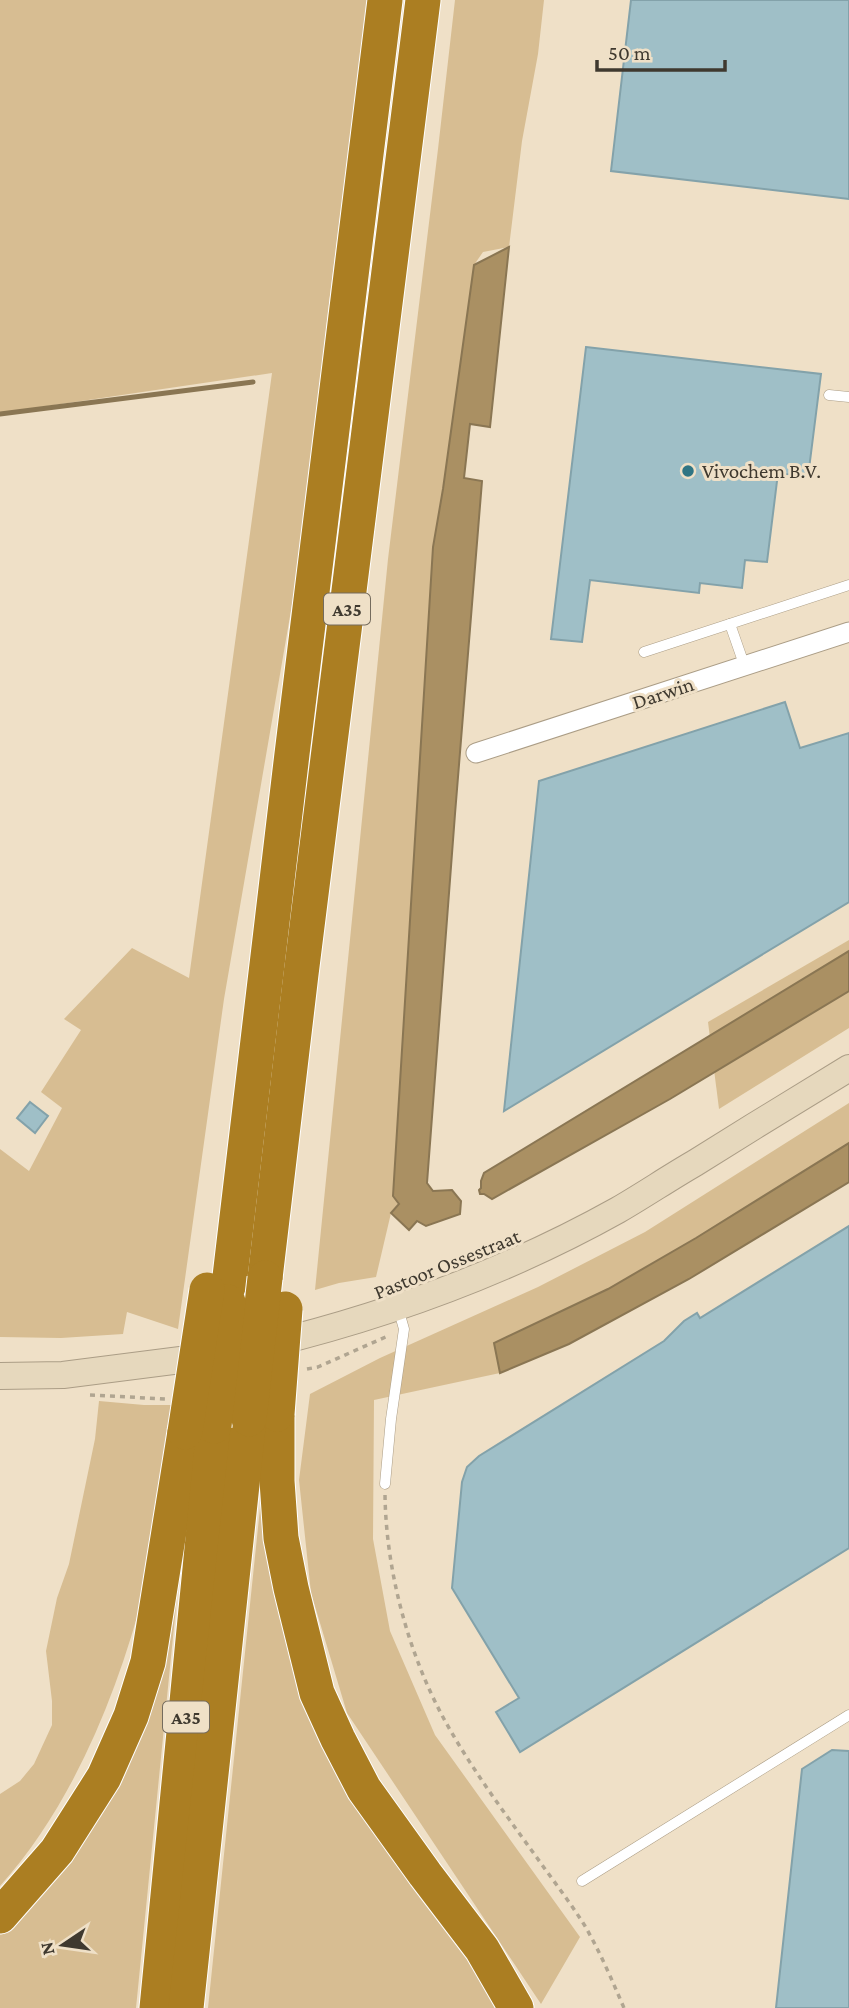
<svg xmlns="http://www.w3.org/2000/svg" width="849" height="2008" viewBox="0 0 849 2008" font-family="'Crimson Pro',serif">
<rect width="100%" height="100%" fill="#efe0c7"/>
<g fill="#d7bd92">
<polygon points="0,0 368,0 331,287 299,564 224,999 178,1329 127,1312 123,1334 61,1338 0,1337 0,1149 29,1171 62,1108 41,1092 81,1030 64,1019 132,948 189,978 272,373 0,413"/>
<polygon points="455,0 544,0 538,54 522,141 509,247 483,252 474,265 443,489 433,547 393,1196 399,1204 391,1213 376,1277 339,1283 315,1290 388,559 438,149"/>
<polygon points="849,940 849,1028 719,1109 708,1022"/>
<polygon points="849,1103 849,1143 696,1238 608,1289 494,1343 500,1373 374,1400 373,1539 390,1631 435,1735 580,1937 541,2004 347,1713 311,1593 299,1480 310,1394 380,1358 538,1287 645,1232"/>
<path d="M 99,1401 L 144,1405 L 178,1405 C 171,1445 164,1485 157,1525 C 153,1546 151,1567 145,1588 C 118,1692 73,1805 0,1886 L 0,1794 L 20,1781 L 34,1764 L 52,1725 L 52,1701 L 46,1651 L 57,1598 L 69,1564 L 95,1439 Z"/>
<path d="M 262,1489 C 269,1558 277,1619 298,1685 L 456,1939 L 501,2008 L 208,2008 Z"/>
<polygon points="187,1497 136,2008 0,2008 0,1930 81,1834"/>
</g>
<g fill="#aa9063" stroke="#8a7653" stroke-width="2">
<polygon points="509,247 490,427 470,424 464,478 482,481 455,814 427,1183 433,1191 452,1190 461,1201 460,1214 426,1226 417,1221 409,1230 391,1213 399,1204 393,1196 433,547 443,489 474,265"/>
<polygon points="849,951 849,991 670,1099 492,1199 484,1194 480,1194 479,1190 481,1188 481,1181 484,1173"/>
<polygon points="849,1143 849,1182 689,1279 569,1344 500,1373 494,1343 608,1289 696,1238"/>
</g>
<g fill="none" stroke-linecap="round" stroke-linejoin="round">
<polyline stroke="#8a7653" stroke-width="5" points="0,414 253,382"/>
</g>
<g fill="#9fbfc7" stroke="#83a2aa" stroke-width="2">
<polygon points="631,0 849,0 849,199 611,171"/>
<polygon points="586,347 821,374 808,477 778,473 767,562 745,560 742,588 700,583 699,593 590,580 582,642 551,639"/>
<polygon points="785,702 800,748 849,733 849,902 504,1111 539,781"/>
<polygon points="30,1102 48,1116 35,1133 17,1118"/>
<polygon points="849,1226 849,1548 520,1752 496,1712 519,1698 452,1588 462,1482 467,1467 479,1456 664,1341 684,1321 697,1313 700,1318"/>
<polygon points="832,1750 849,1751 849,2008 776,2008 802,1769"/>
</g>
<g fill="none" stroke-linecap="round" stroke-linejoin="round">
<g stroke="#ab9d86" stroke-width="11">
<g id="service">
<polyline points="829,395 849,397"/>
<polyline points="730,624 745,667"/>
<polyline points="644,652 849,585"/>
<polyline points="385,1484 391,1419 404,1329 398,1308"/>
<polyline points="582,1881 849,1715"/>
</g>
</g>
<g stroke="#ab9d86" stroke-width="21">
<polyline id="minor" points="476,753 849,632"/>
</g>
<g stroke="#ab9d86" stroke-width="28">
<g id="secondary">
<path d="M 266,1345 C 389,1315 507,1272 618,1210 C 644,1195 669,1178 695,1163 C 746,1131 798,1099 849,1068"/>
<polyline points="0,1376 63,1375 212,1356"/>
</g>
</g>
<g stroke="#fff" stroke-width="37">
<g id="motorway">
<polyline points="265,1278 301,974 423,0"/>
<polyline points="229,1285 292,754 385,0"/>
<polyline points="277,1414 277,1481 281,1538 291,1588 317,1693 338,1739 364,1789 425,1874 482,1949 516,2008"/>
<polyline points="0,1916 57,1851 104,1777 131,1716 148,1662 185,1432"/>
<polyline points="157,2008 214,1426"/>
<polyline points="186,2008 249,1419"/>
</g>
</g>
<g stroke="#b0a591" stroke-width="3.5" stroke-dasharray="5 5" stroke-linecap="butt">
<polyline points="307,1369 318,1367 390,1335"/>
<polyline points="90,1395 166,1399"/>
<path d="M 385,1495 C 386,1570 408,1653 444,1719 C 473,1772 510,1820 545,1869 C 559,1888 573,1907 585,1926 C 600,1952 612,1980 624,2008"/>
</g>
<use href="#service" stroke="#fff" stroke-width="10"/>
<use href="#minor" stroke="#fff" stroke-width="19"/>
<use href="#secondary" stroke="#e6d8bd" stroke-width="26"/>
<use href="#motorway" stroke="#ab7e22" stroke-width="35"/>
<g stroke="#fff" stroke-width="37" stroke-linecap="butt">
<g id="motorway-bridge">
<polyline points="277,1414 285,1309"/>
<polyline points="249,1419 265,1278"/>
<polyline points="214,1426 228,1302"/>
<polyline points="185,1432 207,1290"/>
</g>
</g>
<use href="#motorway-bridge" stroke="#ab7e22" stroke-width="35"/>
</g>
<circle fill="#307584" stroke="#efe0c7" stroke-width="2.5" cx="688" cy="471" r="7"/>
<g text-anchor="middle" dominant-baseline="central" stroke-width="6" stroke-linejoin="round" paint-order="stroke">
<g fill="#efe0c7" stroke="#746b5d" stroke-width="2">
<rect x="324" y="593.5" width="46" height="31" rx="5"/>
<rect x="163" y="1701.5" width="46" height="31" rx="5"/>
</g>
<g font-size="19" font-weight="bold" fill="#3f392f">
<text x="347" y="609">A35</text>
<text x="186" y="1717">A35</text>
</g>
<g font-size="21" fill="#3f392f" stroke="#efe0c7" text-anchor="start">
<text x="702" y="471">Vivochem B.V.</text>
</g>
<g font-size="21" fill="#3f392f" stroke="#efe0c7">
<text transform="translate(663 693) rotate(-18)">Darwin</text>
<text transform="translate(447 1264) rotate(-22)">Pastoor Ossestraat</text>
</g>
</g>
<g transform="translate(63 1945) rotate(257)" stroke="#efe0c7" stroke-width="5" paint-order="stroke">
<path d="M0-5L12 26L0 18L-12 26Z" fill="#3f392f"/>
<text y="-10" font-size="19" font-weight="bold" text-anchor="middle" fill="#3f392f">N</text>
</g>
<path d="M597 60v10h128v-10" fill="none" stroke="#3f392f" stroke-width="3.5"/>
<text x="608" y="60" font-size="21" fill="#3f392f" stroke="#efe0c7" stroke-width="5" paint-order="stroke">50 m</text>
</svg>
